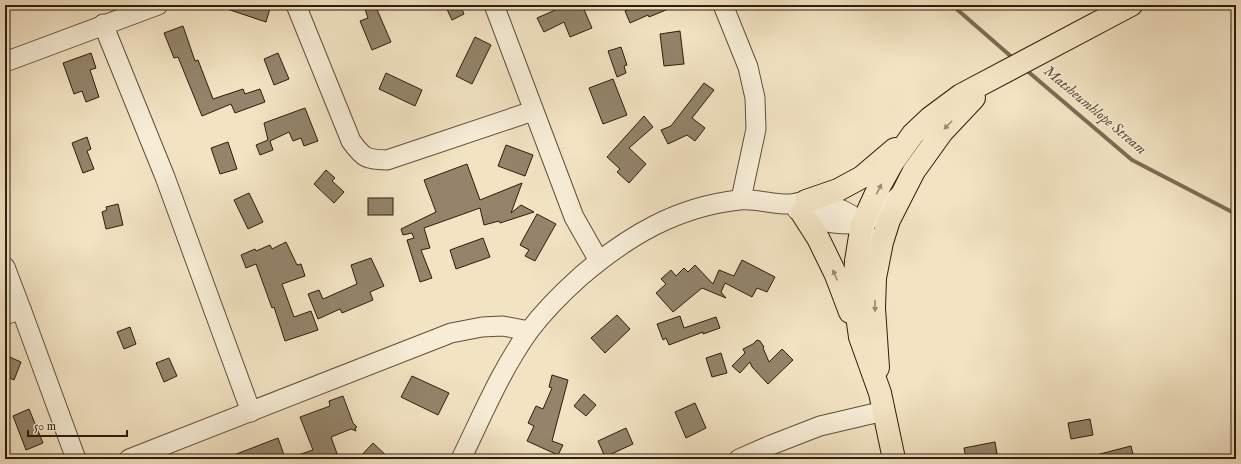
<svg xmlns="http://www.w3.org/2000/svg" width="1241" height="464" viewBox="0 0 1241 464" font-family="'IM FELL English',serif">
<rect width="100%" height="100%" fill="#f2e3c2"/>
<filter id="stains"><feTurbulence type="fractalNoise" baseFrequency=".005" numOctaves="4"/><feColorMatrix values="0 0 0 0 .2 0 0 0 0 .09 0 0 0 0 .02 0 0 0 .5 -.17"/></filter>
<radialGradient id="worn" r=".72"><stop offset=".6" stop-color="#630" stop-opacity="0"/><stop offset="1" stop-color="#630" stop-opacity=".3"/></radialGradient>
<g fill="none" stroke-linecap="round" stroke-linejoin="round">
<g stroke="#7b6c54" stroke-width="4">
<polyline points="952,5 1014,59"/>
<polyline points="1025,69 1132,160 1236,214"/>
</g>
</g>
<g fill="#93846b" stroke="#2c1e0c">
<polygon points="222,5 271,5 266,22 221,7"/>
<polygon points="375,5 391,42 372,50 360,21 368,18 365,9"/>
<polygon points="445,5 460,5 464,14 452,20"/>
<polygon points="567,5 582,5 592,28 570,37 564,22 544,32 537,18"/>
<polygon points="640,5 678,5 649,17 648,15 630,23 625,11"/>
<polygon points="183,26 195,61 198,60 213,99 243,89 245,94 260,89 265,102 235,113 231,104 202,116 178,57 174,58 164,33"/>
<polygon points="680,31 684,64 664,66 660,34"/>
<polygon points="475,37 491,45 472,84 456,76"/>
<polygon points="621,47 627,65 624,66 626,73 617,77 608,51"/>
<polygon points="91,53 96,68 90,70 99,97 86,102 82,91 74,94 63,63"/>
<polygon points="278,53 289,79 274,85 264,59"/>
<polygon points="386,73 422,90 415,106 379,89"/>
<polygon points="613,79 627,115 603,124 589,88"/>
<polygon points="704,83 714,90 692,118 705,128 695,141 687,135 668,144 661,130 671,126"/>
<polygon points="305,108 318,141 304,146 301,138 293,141 289,132 270,141 273,150 260,155 256,145 268,140 264,123"/>
<polygon points="644,116 653,127 629,148 646,164 629,183 617,172 620,169 607,157"/>
<polygon points="87,137 91,149 87,151 94,169 83,173 72,143"/>
<polygon points="228,142 237,169 220,174 211,148"/>
<polygon points="506,145 533,155 525,176 498,166"/>
<polygon points="467,164 480,200 522,183 511,213 521,205 534,212 500,223 499,221 484,225 480,208 424,228 430,248 421,250 432,278 420,282 407,240 414,238 412,233 403,235 401,229 436,212 424,180"/>
<polygon points="326,170 335,178 332,181 344,192 334,203 314,184"/>
<polygon points="249,193 263,222 248,229 234,200"/>
<rect x="368" y="198" width="25" height="17"/>
<polygon points="118,204 123,225 106,229 102,212 107,210 106,207"/>
<polygon points="537,214 556,224 535,261 525,256 529,250 520,245"/>
<polygon points="483,238 490,257 456,269 450,250"/>
<polygon points="286,242 297,265 301,264 305,276 282,284 294,317 311,311 318,330 285,341 274,307 272,308 256,264 246,268 241,255 255,249 256,251 270,245 272,249"/>
<polygon points="371,258 384,286 370,292 373,300 342,313 340,309 318,319 308,294 319,290 323,299 357,284 351,265"/>
<polygon points="742,260 775,277 767,292 757,288 752,297 725,283 721,292 726,298 702,288 673,312 656,293 666,284 661,279 671,270 676,276 684,268 688,272 695,265 713,284 719,270 734,276"/>
<polygon points="617,315 630,329 605,353 591,338"/>
<polygon points="680,316 684,328 716,317 720,328 703,334 703,332 669,345 666,338 663,340 657,324"/>
<polygon points="130,327 136,344 124,349 117,332"/>
<polygon points="757,340 760,341 764,347 763,348 769,362 782,349 793,360 768,384 752,367 750,362 740,373 732,366 745,353 743,349 753,344"/>
<polygon points="721,353 727,373 712,377 706,358"/>
<polygon points="5,355 21,362 14,380 5,376"/>
<polygon points="169,358 177,376 164,382 156,363"/>
<polygon points="552,375 568,380 552,441 563,445 558,455 527,441 534,426 528,423 536,406 543,409 552,388 549,387"/>
<polygon points="412,376 449,393 438,415 401,397"/>
<polygon points="584,394 596,405 586,416 574,406"/>
<polygon points="343,396 353,423 357,427 355,428 356,431 351,429 331,437 339,459 292,459 292,457 313,450 300,417 330,406 329,401"/>
<polygon points="695,403 706,428 686,438 675,412"/>
<polygon points="29,409 43,443 26,450 13,416"/>
<polygon points="1090,419 1093,435 1071,439 1068,423"/>
<polygon points="626,428 633,444 605,457 598,441"/>
<polygon points="278,438 284,455 275,459 226,459 226,458"/>
<polygon points="995,442 997,454 990,455 991,459 966,459 964,448"/>
<polygon points="373,443 390,459 358,459"/>
<polygon points="1131,446 1134,459 1096,459 1096,455"/>
</g>
<g fill="none" stroke-linecap="round" stroke-linejoin="round">
<g stroke="#5e4f3a" stroke-width="21">
<g id="minor">
<path d="M 296,5 L 351,141 C 364,159 366,159 387,160 L 533,111"/>
<polyline points="494,5 574,217 599,261"/>
<polyline points="723,5 748,67 755,98 756,129 741,199"/>
<polyline points="103,24 165,177 251,412"/>
<polyline points="5,62 158,5"/>
<path d="M 797,210 C 812,221 831,224 850,224 C 853,224 858,225 862,224 C 871,221 893,201 901,194"/>
<polyline points="5,267 21,309 76,459"/>
<polyline points="5,315 21,309"/>
<polyline points="129,459 451,333 482,327 503,326 529,331"/>
<path d="M 461,459 C 482,416 501,370 529,331 C 544,311 562,293 581,276 C 628,236 676,207 739,200 C 756,198 773,205 790,204 C 795,204 800,202 805,201 C 809,201 813,202 817,203 C 836,206 858,213 866,233 C 871,244 872,262 874,274"/>
<polyline points="739,459 771,445 820,426 884,411"/>
</g>
</g>
<g stroke="#2c1e0c" stroke-width="24">
<g id="major">
<polyline points="806,201 838,190 862,177 895,149"/>
<polyline points="802,213 818,238 836,275 850,312"/>
<polyline points="878,368 874,308 875,278 882,242 889,220 914,171 942,132 974,98"/>
<polyline points="894,459 880,393 860,337 854,294 856,261 862,224 879,187 893,162 913,134 930,118 961,95 1131,5"/>
</g>
</g>
<use href="#minor" stroke="#f7edd7" stroke-width="19"/>
<use href="#major" stroke="#f2e3c2" stroke-width="22"/>
</g>
<defs><path id="oneway-solid" d="M-6-.8H1V-3.2L6.5 0L1 3.2V.8H-6Z"/></defs>
<g fill="#998a70">
<use href="#oneway-solid" transform="translate(948 125) rotate(134)"/>
<use href="#oneway-solid" transform="translate(879 189) rotate(-63)"/>
<use href="#oneway-solid" transform="translate(835 275) rotate(-113)"/>
<use href="#oneway-solid" transform="translate(875 306) rotate(89)"/>
</g>
<g text-anchor="middle" dominant-baseline="central" stroke-width="3" stroke-linejoin="round" paint-order="stroke">
<g font-size="15" font-style="italic" fill="#60523c" stroke="#f7edd7">
<text transform="translate(1095 110) rotate(40)">Matsheumhlope Stream</text>
</g>
</g>
<rect width="1241" height="464" fill="none" stroke="#f2e3c2" stroke-width="20"/>
<rect x="6" y="6" width="1229" height="452" fill="none" stroke="#2c1e0c" stroke-width="2"/>
<rect x="10" y="10" width="1221" height="444" fill="none" stroke="#2c1e0c"/>
<path d="M28 430v6h99v-6" fill="none" stroke="#2c1e0c" stroke-width="2"/>
<text x="34" y="430" font-size="12" fill="#2c1e0c" stroke="#f7edd7" stroke-width="3" paint-order="stroke">50 m</text>
<rect width="100%" height="100%" filter="url(#stains)"/>
<rect width="100%" height="100%" fill="url(#worn)"/>
</svg>
